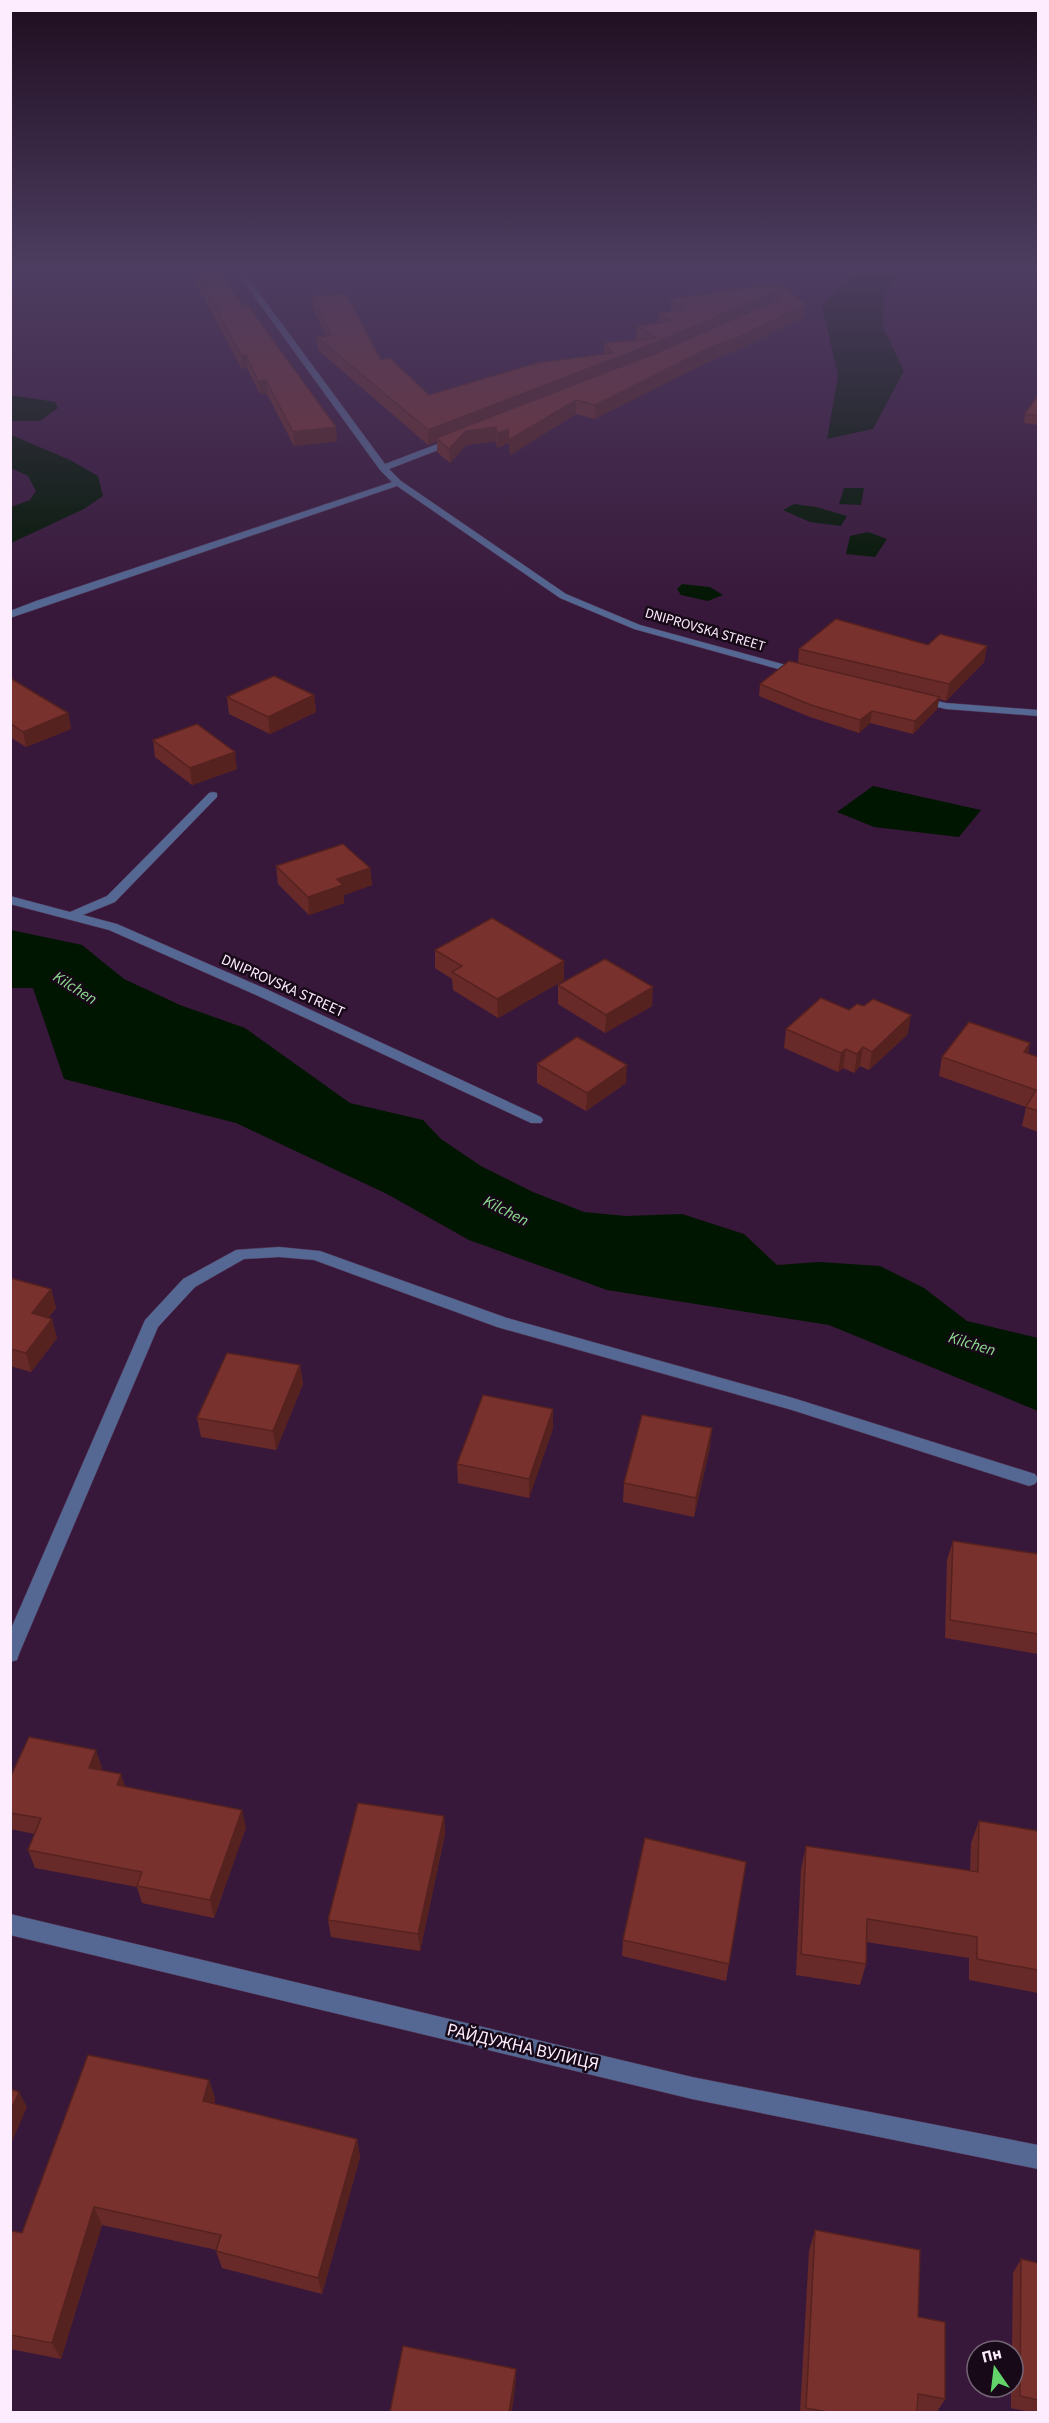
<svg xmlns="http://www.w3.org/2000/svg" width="1049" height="2423" viewBox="0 0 1049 2423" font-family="'Source Sans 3',sans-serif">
<rect width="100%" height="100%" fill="#38183a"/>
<g fill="#001600">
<polygon points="854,271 905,271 885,293 882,325 904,371 873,429 827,439 838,376 822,306"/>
<polygon points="10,395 55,402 58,408 40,421 11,421"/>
<polygon points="11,435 70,460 98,476 103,496 84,509 11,543 11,507 30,500 36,491 28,476 11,468"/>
<polygon points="844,488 864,488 861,505 839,504"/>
<polygon points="794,504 816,507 847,516 841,526 810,522 783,510"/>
<polygon points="868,532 887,539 875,557 846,554 850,536"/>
<polygon points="682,584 710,587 723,595 708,601 681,595 677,589"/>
<polygon points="873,786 981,810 959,837 874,827 837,812"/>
<polygon points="11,930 82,945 124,979 180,1005 245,1028 350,1103 423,1120 441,1139 481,1166 533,1192 584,1212 626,1216 682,1214 744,1234 777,1265 819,1262 880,1266 924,1288 967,1321 1038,1338 1038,1411 829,1325 607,1290 469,1240 387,1194 236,1123 64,1079 33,988 11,988"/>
</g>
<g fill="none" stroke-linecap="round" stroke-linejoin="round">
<g stroke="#543655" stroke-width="1">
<g id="minor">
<polygon points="236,271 243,271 385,464 453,438 459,438 459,442 389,469 401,481 566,594 640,625 804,670 804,674 796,674 634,629 560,598 397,486 10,618 10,611 36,601 392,482 380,470"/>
<polygon points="920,697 946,703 1038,710 1038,716 946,709 916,702 915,700"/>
<polygon points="213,792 217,793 217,797 115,902 83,915 117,924 266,989 541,1117 543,1120 541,1123 531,1123 256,995 109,930 10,904 10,896 70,912 107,896 209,793"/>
<polygon points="279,1247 320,1251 507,1318 793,1398 1035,1474 1038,1479 1035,1484 1029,1486 792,1410 497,1327 314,1260 279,1257 244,1259 195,1287 158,1327 19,1654 17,1660 10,1662 10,1631 145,1320 183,1279 236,1250"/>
<polygon points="10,1914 692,2077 1038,2145 1038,2169 692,2099 10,1935"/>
</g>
</g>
<use href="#minor" fill="#546893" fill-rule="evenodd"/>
</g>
<g fill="#682a28">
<polygon points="195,271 337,441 294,446 267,394 260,394 247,368 242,369 196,283"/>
<polygon points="778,283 804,317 738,350 710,361 595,419 576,414 510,455 509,443 497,448 496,441 466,445 450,463 437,452 437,441 428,445 318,350 317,337 326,336 313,308 312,296 381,360 429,395 604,354 604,343 638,340 636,339 637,326 658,323 659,313 671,312 671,299"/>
<polygon points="1038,395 1038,425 1024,423 1025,414"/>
<polygon points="928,645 987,646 984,662 946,701 939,699 937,709 913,734 870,723 859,733 810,717 759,696 760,684 798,663 799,649"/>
<polygon points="10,678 68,713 71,729 26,747 10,737"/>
<polygon points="314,695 316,712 270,734 229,714 227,697"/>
<polygon points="153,740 237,769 192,785 155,757"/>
<polygon points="276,866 370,868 372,885 344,895 344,903 309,915 278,884"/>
<polygon points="435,950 564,980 498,1018 453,990 452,979 435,968"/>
<polygon points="558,985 652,1006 605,1033 558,1004"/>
<polygon points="786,1029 908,1034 869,1070 860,1066 854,1073 843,1068 838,1072 784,1048"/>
<polygon points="1030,1043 1028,1054 1038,1057 1038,1132 1022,1126 1026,1107 939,1076 942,1057"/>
<polygon points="537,1064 626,1083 586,1111 537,1083"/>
<polygon points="10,1278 51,1289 56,1308 48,1318 57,1338 31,1372 10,1366"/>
<polygon points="300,1365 303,1384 276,1450 201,1437 197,1418"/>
<polygon points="553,1409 553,1428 529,1498 458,1483 457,1464"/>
<polygon points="710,1447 694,1517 623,1502 624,1483"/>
<polygon points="953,1541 1038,1554 1038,1654 945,1638 947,1560"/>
<polygon points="102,1768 101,1770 125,1787 246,1827 214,1918 142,1903 137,1887 35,1868 28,1850 35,1834 10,1829 10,1778"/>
<polygon points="444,1816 445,1834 420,1951 331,1937 328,1920"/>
<polygon points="979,1821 1038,1831 1038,1993 969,1980 969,1958 866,1942 866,1964 860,1985 796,1975 801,1869 806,1846 970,1871 971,1843"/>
<polygon points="746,1862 726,1981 622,1956 623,1940"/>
<polygon points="209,2080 215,2099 214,2104 357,2139 360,2157 322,2294 222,2268 216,2251 217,2250 102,2225 61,2359 10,2349 10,2234 22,2233"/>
<polygon points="815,2230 918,2317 945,2399 937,2412 800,2412 809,2251"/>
<polygon points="1021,2259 1038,2263 1038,2412 1029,2412 1011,2408 1011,2387 1013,2387 1013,2351 1012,2351 1013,2273"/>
</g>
<g fill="#552220">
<polygon points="773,293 772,306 646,359 436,438 437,441 428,445 428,430"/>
<polygon points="806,304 804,317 738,350 710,361 595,419 595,405 711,347"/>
<polygon points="241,355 246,355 247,368 242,369"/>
<polygon points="266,380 267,394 260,394 258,381"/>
<polygon points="576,400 576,414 510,455 509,440"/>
<polygon points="336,427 337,441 294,446 293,432"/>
<polygon points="496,427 496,441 466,445 450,463 449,449 466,431"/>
<polygon points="508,429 509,443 497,448 497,434"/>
<polygon points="987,646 984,662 946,701 949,684"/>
<polygon points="314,695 316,712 270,734 268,717"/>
<polygon points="940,697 937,709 913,734 915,721"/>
<polygon points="872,711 870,723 859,733 860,720"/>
<polygon points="68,713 71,729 26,747 23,732"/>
<polygon points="235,752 237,769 192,785 190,768"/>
<polygon points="370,868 372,885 344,895 344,903 309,915 308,897 337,879"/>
<polygon points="564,961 564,980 498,1018 497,999"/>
<polygon points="653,987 652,1006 605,1033 606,1015"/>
<polygon points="911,1015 908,1034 869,1070 872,1052"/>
<polygon points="1030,1043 1026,1062 1024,1052"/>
<polygon points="863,1047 860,1066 854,1073 857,1054"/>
<polygon points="846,1049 843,1068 838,1072 841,1053"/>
<polygon points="627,1065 626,1083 586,1111 587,1093"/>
<polygon points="51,1289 56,1308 37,1332 32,1313"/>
<polygon points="52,1319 57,1338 31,1372 26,1353"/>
<polygon points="300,1365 303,1384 276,1450 273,1431"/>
<polygon points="553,1409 553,1428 529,1498 529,1479"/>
<polygon points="712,1428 710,1447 694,1517 696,1498"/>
<polygon points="96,1750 102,1768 95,1786 89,1768"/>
<polygon points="121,1774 127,1792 117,1785"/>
<polygon points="242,1810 246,1827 214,1918 210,1900"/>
<polygon points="444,1816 445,1834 420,1951 418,1934"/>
<polygon points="209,2080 215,2099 209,2120 203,2101"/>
<polygon points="19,2092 27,2107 10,2146 10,2112"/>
<polygon points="357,2139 360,2157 322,2294 318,2278"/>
<polygon points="94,2207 102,2225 61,2359 52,2343"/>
<polygon points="516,2369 516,2381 512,2412 509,2412"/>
</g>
<g fill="#79312e" stroke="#552220" stroke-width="1.5">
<polygon points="196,271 218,271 244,306 247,304 336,427 293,432 266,380 258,381 246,355 241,355"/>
<polygon points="778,283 806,304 739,337 711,347 595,405 576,400 509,440 508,429 497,434 496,427 466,431 449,449 436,438 654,354 779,299 780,294 773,293 647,346 428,430 317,337 331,335 312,296 346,294 381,360 390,358 429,395 537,363 613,353 604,343 656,338 637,326 671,321 659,313 685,309 671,299"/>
<polygon points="1038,395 1038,416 1025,414"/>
<polygon points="836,619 928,645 940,634 987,646 949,684 799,649"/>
<polygon points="789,661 940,697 915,721 872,711 860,720 811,705 760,684"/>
<polygon points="274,676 314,695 268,717 227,697"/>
<polygon points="10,678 68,713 23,732 10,723"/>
<polygon points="197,724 235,752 190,768 153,740"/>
<polygon points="343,844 370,868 337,879 343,885 308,897 276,866"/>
<polygon points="492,918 564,961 497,999 452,972 462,966 435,950"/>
<polygon points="605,959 653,987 606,1015 558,985"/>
<polygon points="821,998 849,1010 857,1004 864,1006 873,999 911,1015 872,1052 863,1047 857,1054 846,1049 841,1053 786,1029"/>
<polygon points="969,1022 1030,1043 1024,1052 1038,1057 1038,1111 1026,1107 1036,1090 942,1057"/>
<polygon points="577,1037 627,1065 587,1093 537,1064"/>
<polygon points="10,1278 51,1289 32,1313 52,1319 26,1353 10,1349"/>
<polygon points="227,1353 300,1365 273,1431 197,1418"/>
<polygon points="483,1395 553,1409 529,1479 457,1464"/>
<polygon points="642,1415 712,1428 696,1498 624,1483"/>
<polygon points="953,1541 1038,1554 1038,1634 950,1620"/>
<polygon points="29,1737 96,1750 89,1768 121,1774 117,1785 242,1810 210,1900 137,1886 142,1872 28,1850 41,1818 10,1813 10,1778"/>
<polygon points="358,1803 444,1816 418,1934 328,1920"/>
<polygon points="979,1821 1038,1831 1038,1970 977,1959 977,1937 867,1919 866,1964 801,1954 806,1846 978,1872"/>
<polygon points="645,1838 746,1862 729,1964 623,1940"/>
<polygon points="88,2055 209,2080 203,2101 357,2139 318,2278 216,2251 221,2235 94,2207 52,2343 10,2335 10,2234 12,2231 22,2233"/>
<polygon points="10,2089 19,2092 10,2112"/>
<polygon points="815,2230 920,2250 918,2317 945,2322 945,2399 918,2394 917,2412 828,2412 806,2408"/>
<polygon points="1021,2259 1038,2263 1038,2400 1020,2396"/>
<polygon points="403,2346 516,2369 509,2412 390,2412"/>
</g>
<linearGradient id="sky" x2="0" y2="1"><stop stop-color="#1f0d20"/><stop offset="0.44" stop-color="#4d3d60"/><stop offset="1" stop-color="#4d3d60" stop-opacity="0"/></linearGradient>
<rect width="1049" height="611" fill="url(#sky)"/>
<g text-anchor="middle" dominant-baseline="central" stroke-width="5" stroke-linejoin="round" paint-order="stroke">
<g font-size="14" fill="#fdecfd" stroke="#170918">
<text transform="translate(705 630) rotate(16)">DNIPROVSKA STREET</text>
</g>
<g font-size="15" fill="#fdecfd" stroke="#170918">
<text transform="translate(283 986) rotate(24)">DNIPROVSKA STREET</text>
</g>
<g font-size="16" font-style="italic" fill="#8cdb8e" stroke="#170918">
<text transform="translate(75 988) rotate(32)">Kilchen</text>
<text transform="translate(506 1211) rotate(27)">Kilchen</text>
<text transform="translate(972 1344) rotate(17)">Kilchen</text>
</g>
<g font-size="18" fill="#fdecfd" stroke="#170918">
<text transform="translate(523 2047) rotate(13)">РАЙДУЖНА ВУЛИЦЯ</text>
</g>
</g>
<rect width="1049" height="2423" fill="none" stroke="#fdecfd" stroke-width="24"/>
<g transform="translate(995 2369) rotate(346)"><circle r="28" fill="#170918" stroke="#736474" stroke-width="1.5"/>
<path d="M0-4.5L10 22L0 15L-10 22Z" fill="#62d469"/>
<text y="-9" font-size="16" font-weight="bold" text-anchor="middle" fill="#fdecfd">Пн</text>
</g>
</svg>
